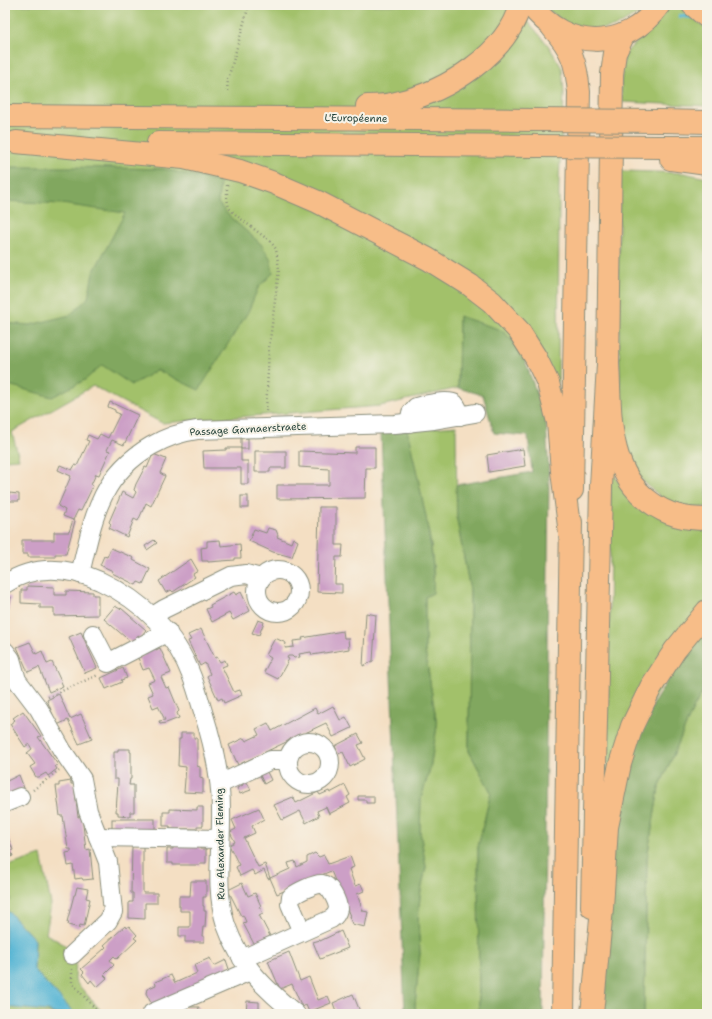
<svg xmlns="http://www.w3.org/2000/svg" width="712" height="1019" viewBox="0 0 712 1019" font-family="'Shantell Sans',sans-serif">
<rect width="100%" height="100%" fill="#f7f3e8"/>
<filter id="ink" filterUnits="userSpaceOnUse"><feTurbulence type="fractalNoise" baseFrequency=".025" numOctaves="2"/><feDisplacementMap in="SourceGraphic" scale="8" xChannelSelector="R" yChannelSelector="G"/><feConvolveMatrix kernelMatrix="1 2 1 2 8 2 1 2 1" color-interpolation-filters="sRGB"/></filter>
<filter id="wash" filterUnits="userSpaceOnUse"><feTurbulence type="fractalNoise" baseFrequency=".012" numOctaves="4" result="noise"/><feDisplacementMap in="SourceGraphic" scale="16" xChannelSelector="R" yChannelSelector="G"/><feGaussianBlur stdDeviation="0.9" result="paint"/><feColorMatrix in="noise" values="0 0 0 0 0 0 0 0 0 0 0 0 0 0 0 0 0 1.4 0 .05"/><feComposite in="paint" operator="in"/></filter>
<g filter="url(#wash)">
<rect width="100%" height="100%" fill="#f4dfc3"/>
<g fill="#a2c16a" stroke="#607f4f">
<polygon points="5,5 514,5 548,45 562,68 564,94 559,180 558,383 501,330 459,317 458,388 380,406 162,423 93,386 12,432 19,459 5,460"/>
<polygon points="542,5 648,5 641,12 617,26 595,30 568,25"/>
<polygon points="670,5 677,5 707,29 707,106 622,102 621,83 624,56 629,49 655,26"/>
<polygon points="625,171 684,173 707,178 707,507 691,508 663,499 642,480 628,457 621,426 618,284 620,172"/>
<polygon points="456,426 457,520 470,590 469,751 491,792 478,847 479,1014 416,1014 415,1005 420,953 418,920 420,896 426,867 420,832 421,798 430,769 437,726 425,651 425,597 434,577 431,544 419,483 407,430"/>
<polygon points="611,471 630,497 707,526 707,602 607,783"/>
<polygon points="707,684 707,1014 644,1014 647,858 659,788 693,709"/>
<polygon points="41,855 51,904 46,934 65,945 76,959 75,981 104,1014 75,1014 34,970 35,940 9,912 5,913 5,902 11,900 5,885 5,867"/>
<polygon points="5,1007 48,1011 55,1014 5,1014"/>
</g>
<g fill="#81a75e" stroke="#507249">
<polygon points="5,167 70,167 164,169 220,182 218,203 230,217 261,244 270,258 273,273 258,288 248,312 199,390 157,370 132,385 102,365 85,380 52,397 5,384 5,323 30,325 70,315 88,298 93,273 125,213 62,204 5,201"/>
<polygon points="459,316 501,330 521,349 546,420 549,476 543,1014 479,1014 478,847 491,792 469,751 470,590 457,520 456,485 532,472 528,436 494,433 483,395 458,388"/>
<path d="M 407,430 C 414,459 420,488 426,517 C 430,543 435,568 433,593 L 425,597 L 425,651 L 437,726 L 430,769 L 421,798 L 420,832 L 426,867 L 420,896 L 418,920 L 420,953 L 415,1005 L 416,1014 L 405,1014 L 381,433 Z"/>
<polygon points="707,623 707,684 693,709 659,788 647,858 644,1014 604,1014 611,837 630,754 655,701 683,655"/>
</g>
<polygon fill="#56b5d4" stroke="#3a7984" points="9,912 35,940 34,970 75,1014 55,1014 48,1011 5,1007 5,913"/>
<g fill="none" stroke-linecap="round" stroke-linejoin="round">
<polyline stroke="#56b5d4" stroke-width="4" points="680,16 695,17"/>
</g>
<g id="blocks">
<g fill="#cc9fc6">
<polygon points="110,402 138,415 124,445 112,440 107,450 110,451 99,475 96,474 91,485 93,486 81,511 78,510 73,520 75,521 66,554 55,554 55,557 28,557 28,554 22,554 22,540 54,540 54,532 69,532 73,520 63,516 65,510 58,506 71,476 58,470 60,465 72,470 75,465 77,466 89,441 86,440 88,435 97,439 100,434 108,438 120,414 115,412 115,410 108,407"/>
<rect x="241" y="438" width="7" height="11"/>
<polygon points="355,447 375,447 375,468 366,468 365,498 277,499 277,485 329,485 329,469 299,467 299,451 355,453"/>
<polygon points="226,448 241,448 241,461 248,461 248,484 241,484 241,468 204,468 203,451 226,450"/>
<polygon points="523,449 525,466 489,472 487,455"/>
<polygon points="255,451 286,451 286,468 270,468 270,472 255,472"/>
<polygon points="153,454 166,459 160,473 165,476 151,506 146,503 138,521 134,519 127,537 109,528 111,524 109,522 122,492 133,498 136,492 134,490 136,484 145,467 147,468"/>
<polygon points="9,493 19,494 19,501 8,501"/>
<rect x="241" y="496" width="7" height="12"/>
<polygon points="319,507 336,507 336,545 343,545 342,557 336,557 335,584 342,584 342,593 317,592"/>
<polygon points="268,528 276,530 278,535 277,537 291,543 293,538 298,541 292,557 273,552 249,541 254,529 266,533"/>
<polygon points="154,540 157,543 147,550 145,546"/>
<polygon points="220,540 221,546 240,544 241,558 235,558 235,560 208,562 208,561 202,561 201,548 207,547 207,541"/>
<polygon points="111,548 134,558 133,560 150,569 143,584 138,582 136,585 112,573 113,571 100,565 104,556 107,557"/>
<polygon points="191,559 198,571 193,574 195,577 173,592 171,590 166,593 159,581"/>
<polygon points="27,586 54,587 54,595 66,595 66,591 93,592 93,595 98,595 98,615 54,616 54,608 40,608 40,604 21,603 21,590 27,590"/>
<polygon points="234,592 236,595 241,592 250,611 233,620 229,613 212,622 206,609 211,607 210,605"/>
<polygon points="5,596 11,597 6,620 5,620"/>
<polygon points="115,606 120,609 121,608 146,630 137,641 132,643 104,619"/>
<polygon points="366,613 376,615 373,661 363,666"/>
<polygon points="258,620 264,622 259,635 252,633"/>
<polygon points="201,629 215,658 217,657 220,662 225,660 227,665 222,667 234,692 240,690 242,695 224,703 222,698 218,700 207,676 210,674 205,663 200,666 188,641 191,640 188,635"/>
<polygon points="343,631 344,638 348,638 349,649 312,655 311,652 299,654 300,657 294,658 292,656 288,656 287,658 289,659 278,679 264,672 271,658 266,655 275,638 286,643 285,648 294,647 293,641 303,640 302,638"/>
<polygon points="81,632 97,668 85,673 69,637"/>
<polygon points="30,642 36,654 42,651 47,664 52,662 63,686 49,692 39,667 28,672 17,647"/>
<polygon points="154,645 156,650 160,648 171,673 161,677 166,688 169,687 179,711 177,713 179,718 166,723 160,724 159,721 165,720 158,706 153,708 148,696 153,694 148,683 155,680 149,668 143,670 138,658 144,655 142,650"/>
<polygon points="123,668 127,678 121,680 122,682 106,689 101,678"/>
<polygon points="59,694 70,719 81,714 92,739 79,744 68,720 57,725 47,700"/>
<polygon points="333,706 340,720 346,717 352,728 333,737 326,723 238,765 229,745 244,738 246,741 259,735 256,729 268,723 272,731 315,708 318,714"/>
<polygon points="23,711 41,736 38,737 58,765 55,766 57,769 48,776 46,773 39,777 36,777 30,767 35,764 27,753 32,749 29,744 25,747 10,724 15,720 13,718"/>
<polygon points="181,733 194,733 194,738 197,738 197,766 200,767 200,778 203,779 203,793 184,792 186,767 178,766 179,739 181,739"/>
<polygon points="358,734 363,743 358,745 365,759 350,767 343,752 338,754 335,746"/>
<polygon points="118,749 130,749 130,752 131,752 131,779 130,779 129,785 134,785 134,812 130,812 130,816 118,815 118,812 116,812 118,782 118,779 114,779 114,752 118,752"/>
<polygon points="266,770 271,780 264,784 259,773"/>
<polygon points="19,775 24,788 5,795 5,782"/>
<polygon points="246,780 251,790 240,794 237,788 243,785 242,782"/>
<polygon points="71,781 71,784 74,784 78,817 82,816 86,850 90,849 93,879 83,880 82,878 75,879 73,865 68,866 66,853 71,852 71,849 68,849 63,816 60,816 56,786 59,786 59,783"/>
<polygon points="345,785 350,795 347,797 350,803 329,814 326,807 317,811 319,816 306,823 300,811 282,820 274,805 293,797 296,803 318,792 320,795 329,791 330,793"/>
<polygon points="358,796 374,796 374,803 366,803 366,800 358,800"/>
<polygon points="197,807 203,807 203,826 197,826 197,829 170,829 170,826 163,826 163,812 170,812 170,809 197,810"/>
<polygon points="259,808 264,819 252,826 255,833 244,838 258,867 265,864 270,878 268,879 264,870 255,875 252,870 240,876 236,867 239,865 229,845 235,842 230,832 236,829 232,820"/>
<rect x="112" y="819" width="43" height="11"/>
<polygon points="5,829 13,850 11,851 13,856 5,859"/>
<polygon points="132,845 143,845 143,893 157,893 157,903 145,903 145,919 129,918 129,902 133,902 133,893 131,893"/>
<polygon points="173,846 200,846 200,849 206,849 206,863 200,863 200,865 173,865 173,863 167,863 167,849 173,849"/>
<polygon points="315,853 319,857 324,855 328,864 350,856 354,867 349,869 355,886 361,884 364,891 357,894 363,911 368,912 365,927 352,924 349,916 350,916 331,871 277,894 270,878 290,869 288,863 295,861 297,867 307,862 307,857"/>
<polygon points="191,881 206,881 206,897 203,897 203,906 204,906 204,911 206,911 205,927 203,927 202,936 204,936 204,942 185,942 185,936 179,936 179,927 190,927 190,911 180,911 180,906 179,906 179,896 190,896"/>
<polygon points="242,883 248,896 255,893 261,906 259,907 263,913 259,915 270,936 254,944 243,923 246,922 243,915 241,916 228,890"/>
<polygon points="77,887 88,889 86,898 90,899 84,926 80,925 79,928 68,925 69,922 67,922 74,895 75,895"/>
<polygon points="125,926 126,928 129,926 137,935 134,938 137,940 117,959 114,956 110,960 114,965 104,975 107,978 97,987 91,980 89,983 82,974 84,972 81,969 104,949 106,947 104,945"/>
<polygon points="341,931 348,948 320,959 313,942 320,940 320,941"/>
<polygon points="289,952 300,981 309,977 318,1000 328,996 331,1003 309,1012 306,1005 302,1007 292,984 280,989 268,961"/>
<polygon points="210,958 214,966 226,960 230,972 153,1007 146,993 147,989 156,985 155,982 171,975 175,983 197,973 194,965"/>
<polygon points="353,994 361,1014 337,1014 333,1003"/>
<polygon points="247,1001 259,1002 259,1014 246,1014"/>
<polygon points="186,1007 199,1007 198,1014 186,1014"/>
</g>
</g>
</g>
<g filter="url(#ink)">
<use href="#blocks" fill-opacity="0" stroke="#8a8e7c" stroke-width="1"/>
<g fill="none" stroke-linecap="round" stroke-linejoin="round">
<g stroke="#8a8e7c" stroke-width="20">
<g id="minor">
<path d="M 409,423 L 411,413 L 416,407 C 422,405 449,399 455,404 C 458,407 459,412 460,416"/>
<circle cx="278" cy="591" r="21"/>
<path d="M 80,574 C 93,520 99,476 151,446 C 165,438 181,432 197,430 L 395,424 L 434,420 L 475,413"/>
<path d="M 5,584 C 35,564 68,567 100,581 C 143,601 176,634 192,677 C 197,690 200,702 204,715 C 214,747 221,777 221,810 C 222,848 214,888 226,925 C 240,965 264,988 296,1014"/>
<polyline points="153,616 164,609 231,576 246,574 261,578"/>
<polyline points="93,634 108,663 168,632"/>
<polyline points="5,651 11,659 17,680 39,709 62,750 82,779 88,811 108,862 113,912 108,921 72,955"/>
<circle cx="309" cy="763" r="21"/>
<polyline points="220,784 271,760 288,760"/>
<polyline points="5,803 20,797"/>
<polyline points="98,837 220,839"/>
<path d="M 242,959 L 331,919 C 334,917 337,914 338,909 C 338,902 330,885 322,884 C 315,883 296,893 291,897 L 290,904 L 302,932"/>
<polyline points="152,1013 250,971"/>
</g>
</g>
<g stroke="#8a8e7c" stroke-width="24">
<g id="major">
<path d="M 531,5 C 565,51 626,52 659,5"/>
<path d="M 552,27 C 572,50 576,61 579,92 L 572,490"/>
<polyline points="592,907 601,486 608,364 612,74 615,53 624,34"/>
<polyline points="563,1014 571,522"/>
</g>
</g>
<g stroke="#8a8e7c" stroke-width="24">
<g id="highway">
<polyline points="693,5 707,17"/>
<path d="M 367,106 C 378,106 390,105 400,102 C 447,91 507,54 520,5"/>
<polyline points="5,116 535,120"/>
<polyline points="661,121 707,122"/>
<polyline points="16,142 184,158 240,171 274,183 318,202 428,259 470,285 492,302 519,331 536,358 548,383 558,422 562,471 571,542"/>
<polyline points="158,143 539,146"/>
<polyline points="659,147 707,147"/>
<polyline points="671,159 707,164"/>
<path d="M 608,364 C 611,412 606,470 650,502 C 667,515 685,519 707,519"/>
<polyline points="592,1014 602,908 607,827 620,764 632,726 651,687 675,650 707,611"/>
</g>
</g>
<g stroke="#8a8e7c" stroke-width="2.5" stroke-dasharray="1 3" stroke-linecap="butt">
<polyline points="227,91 228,79 249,5"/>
<polyline points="227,185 227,199 229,208 237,216 271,242 276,249 279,269 269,348 266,413"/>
<polyline points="48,697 98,675"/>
<polyline points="33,790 59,770"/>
<polyline points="72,969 72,983 100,1014"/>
</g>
<use href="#minor" stroke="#fff" stroke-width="18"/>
<use href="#major" stroke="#f7bd88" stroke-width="22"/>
<use href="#highway" stroke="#f7bd88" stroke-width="22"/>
<g stroke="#8a8e7c" stroke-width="24" stroke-linecap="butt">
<g id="highway-bridge">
<polyline points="535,120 661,121"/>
<polyline points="539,146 659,147"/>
</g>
</g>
<use href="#highway-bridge" stroke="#f7bd88" stroke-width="22"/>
</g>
</g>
<g text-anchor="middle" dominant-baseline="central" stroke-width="4" stroke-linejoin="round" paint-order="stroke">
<g font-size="10" fill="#1f3d34" stroke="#f7f3e8">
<text transform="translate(356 118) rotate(1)">L'Européenne</text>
<text transform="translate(248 429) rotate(-3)">Passage Garnaerstraete</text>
<text transform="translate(220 844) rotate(-91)">Rue Alexander Fleming</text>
</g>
</g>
<rect width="712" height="1019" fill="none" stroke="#f7f3e8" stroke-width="20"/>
</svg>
